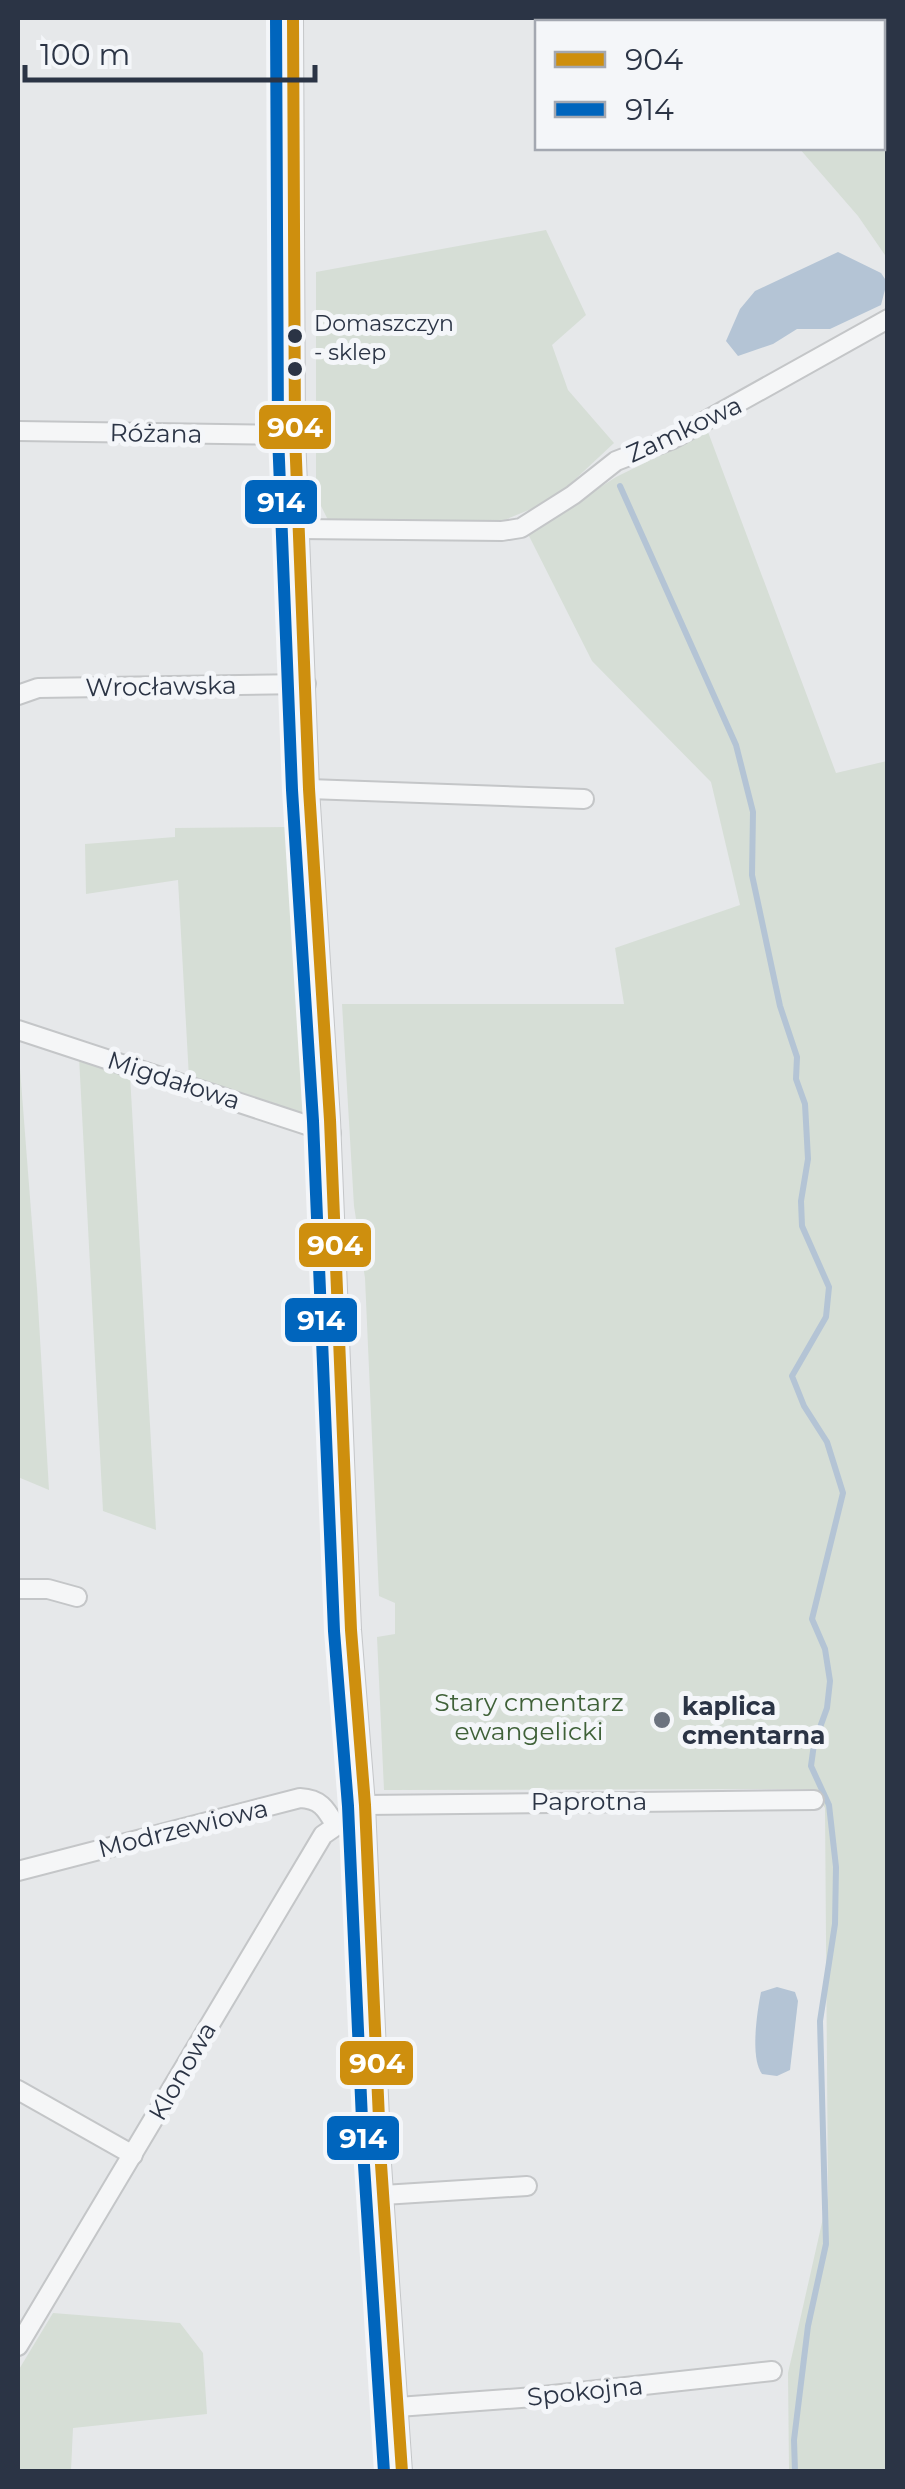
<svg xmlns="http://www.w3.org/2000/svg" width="905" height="2489" viewBox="0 0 905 2489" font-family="Montserrat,sans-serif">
<rect width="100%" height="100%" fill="#e6e8ea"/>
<g fill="#d6ded6">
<polygon points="887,18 887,258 858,216 799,148 882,148 882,22 866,22"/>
<polygon points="546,230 586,315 552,345 568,390 614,443 553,500 497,523 329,522 316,496 316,272"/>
<polygon points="708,432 836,773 887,761 887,2471 789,2471 788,2373 828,2196 825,1808 814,1789 384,1790 377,1637 395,1634 395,1603 379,1596 365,1278 354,1206 342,1004 624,1004 615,948 740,905 711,782 592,661 528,534 616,477"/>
<polygon points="295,827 308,1117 189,1078 178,880 86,894 85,844 175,837 175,828"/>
<polygon points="18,1043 37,1288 49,1490 18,1477"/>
<polygon points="79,1057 130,1075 156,1530 103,1511"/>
<polygon points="53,2313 180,2323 203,2353 207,2414 73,2428 71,2471 18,2471 18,2371"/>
</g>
<g fill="#b4c4d5">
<polygon points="838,252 881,273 887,282 881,305 830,329 797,329 773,344 738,356 726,341 740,309 755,291"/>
<path d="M 777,1987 L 795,1992 L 798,2001 L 790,2070 L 777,2076 L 762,2074 C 750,2058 757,2012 761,1992 Z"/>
</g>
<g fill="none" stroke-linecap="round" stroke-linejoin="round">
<g stroke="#b4c4d5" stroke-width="6">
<polyline points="882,41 888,35"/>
<polyline points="620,486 736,745 753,812 752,875 780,1006 797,1057 796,1079 805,1104 808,1159 801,1201 802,1226 829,1287 826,1317 792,1376 804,1406 827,1442 843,1493 812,1619 825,1649 830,1681 827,1708 814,1744 811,1766 829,1805 836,1867 835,1924 820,2021 826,2244 808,2326 794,2440 795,2472"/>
</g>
<g stroke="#c4c6c8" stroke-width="22">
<g id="minor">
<polyline points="293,18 295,435 309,789 330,1120 351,1630 365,1805 381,2164 402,2472"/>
<polyline points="18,431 295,435"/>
<polyline points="300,529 502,531 521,528 573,495 616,461 673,439 888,319"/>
<polyline points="18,695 38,688 306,684"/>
<polyline points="309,789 584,799"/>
<polyline points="18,1030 331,1133"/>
<polyline points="18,1589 48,1589 77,1597"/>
<polyline points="365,1805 814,1800"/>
<path d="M 18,1871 L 300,1798 C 321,1799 326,1809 336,1826"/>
<polyline points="18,2090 133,2155"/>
<polyline points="383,2195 527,2186"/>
<polyline points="18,2346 323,1835 336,1826 365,1823"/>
<polyline points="398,2407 534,2397 772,2371"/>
</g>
</g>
<use href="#minor" stroke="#f5f6f7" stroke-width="18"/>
<g stroke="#f4f6f9" stroke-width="20">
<polyline id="bus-1" points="293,18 295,435 309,789 330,1120 351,1630 365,1805 381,2164 402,2472"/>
</g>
<g stroke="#f4f6f9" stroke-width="20">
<polyline id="bus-2" points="276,18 278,435 292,790 313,1121 334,1631 348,1806 364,2165 384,2472"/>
</g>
<use href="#bus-1" stroke="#ce8f0e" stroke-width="12"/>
<use href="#bus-2" stroke="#0065bd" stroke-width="12"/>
</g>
<g fill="#2b3445" stroke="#f4f6f9" stroke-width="4">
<circle cx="295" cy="336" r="9"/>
<circle cx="295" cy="369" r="9"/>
</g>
<circle fill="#6c737f" stroke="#f4f6f9" stroke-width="4" cx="662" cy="1720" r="10"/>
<g text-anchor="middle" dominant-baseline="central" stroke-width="10" stroke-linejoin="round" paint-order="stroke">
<g font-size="22" fill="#2b3445" stroke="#f4f6f9" text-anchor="start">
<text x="314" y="323">Domaszczyn<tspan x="314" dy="29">- sklep</tspan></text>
</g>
<g font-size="25" fill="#2b3445" stroke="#f4f6f9">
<text transform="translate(684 429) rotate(-25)">Zamkowa</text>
<text transform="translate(156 433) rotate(1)">Różana</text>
<text transform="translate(161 686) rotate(-1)">Wrocławska</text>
<text transform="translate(174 1080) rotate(18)">Migdałowa</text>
<text x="589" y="1801">Paprotna</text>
<text transform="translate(183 1828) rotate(-14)">Modrzewiowa</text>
<text transform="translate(182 2071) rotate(-60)">Klonowa</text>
<text transform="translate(585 2391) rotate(-6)">Spokojna</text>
</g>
<g font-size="25" fill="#3f6138" stroke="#f4f6f9">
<text x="529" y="1702">Stary cmentarz<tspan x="529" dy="29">ewangelicki</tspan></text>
</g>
<g font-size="25" font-weight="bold" fill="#2b3445" stroke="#f4f6f9" text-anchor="start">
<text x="682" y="1706">kaplica<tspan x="682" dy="29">cmentarna</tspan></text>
</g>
</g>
<g stroke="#f4f6f9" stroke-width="4">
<rect x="257" y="403" width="76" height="48" rx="10" fill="#ce8f0e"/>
<rect x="243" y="478" width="76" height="48" rx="10" fill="#0065bd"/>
<rect x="297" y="1221" width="76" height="48" rx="10" fill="#ce8f0e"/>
<rect x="283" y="1296" width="76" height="48" rx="10" fill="#0065bd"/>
<rect x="338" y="2039" width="77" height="48" rx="10" fill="#ce8f0e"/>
<rect x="325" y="2114" width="76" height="48" rx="10" fill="#0065bd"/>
</g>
<g font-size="28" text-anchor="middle" font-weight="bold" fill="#fff">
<text x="295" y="437">904</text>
<text x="281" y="512">914</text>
<text x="335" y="1255">904</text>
<text x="321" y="1330">914</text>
<text x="377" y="2073">904</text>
<text x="363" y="2148">914</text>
</g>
<rect width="905" height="2489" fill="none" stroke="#2b3445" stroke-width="40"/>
<rect x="535" y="20" width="350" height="130" fill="#f4f6f9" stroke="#a4a8b1" stroke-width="2.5"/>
<rect x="555" y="52" width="50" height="15" fill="#ce8f0e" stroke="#a4a8b1" stroke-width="2.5"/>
<text x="625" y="70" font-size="30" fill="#2b3445">904</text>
<rect x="555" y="102" width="50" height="15" fill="#0065bd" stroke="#a4a8b1" stroke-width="2.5"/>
<text x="625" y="120" font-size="30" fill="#2b3445">914</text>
<path d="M25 65v15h290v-15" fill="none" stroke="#2b3445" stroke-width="5"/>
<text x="40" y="65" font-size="30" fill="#2b3445" stroke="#f4f6f9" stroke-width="8" paint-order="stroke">100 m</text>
</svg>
